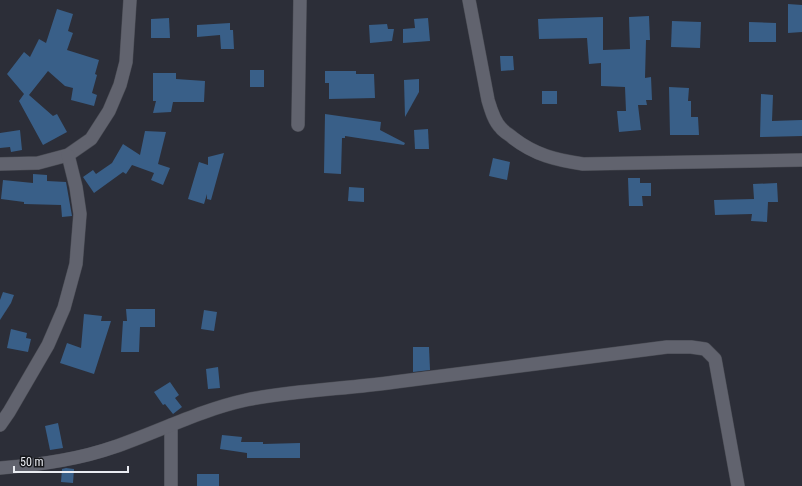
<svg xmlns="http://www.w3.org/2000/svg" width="802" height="486" viewBox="0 0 802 486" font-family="'Roboto Condensed',sans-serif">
<rect width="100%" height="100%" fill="#2c2e38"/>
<g fill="#395f88">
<polygon points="788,4 802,5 802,32 788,33"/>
<polygon points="57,9 73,14 68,31 73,33 67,50 99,60 95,74 97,75 92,93 97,95 94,106 71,100 73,88 65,86 48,71 29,95 53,116 57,114 67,132 43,145 19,101 24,94 7,74 24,52 30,57 39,39 46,43"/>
<polygon points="649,16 650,40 646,40 645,78 651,77 652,100 646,100 647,105 638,105 641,130 619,132 617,111 626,111 625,87 601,86 601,63 589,64 587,38 539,39 538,19 603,17 603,50 630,49 629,17"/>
<polygon points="169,18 170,38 151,38 151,19"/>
<polygon points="428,18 430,41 403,43 403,29 415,28 414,19"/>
<polygon points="672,21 701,22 700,48 671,47"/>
<polygon points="749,22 776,23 776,42 749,42"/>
<polygon points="230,23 230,30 233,30 234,49 221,49 220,35 197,37 197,25"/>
<polygon points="387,24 388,29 394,29 392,41 370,43 369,25"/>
<polygon points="500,56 513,56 514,70 501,71"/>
<rect x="250" y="70" width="14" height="17"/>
<polygon points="325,71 356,71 356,74 374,74 375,98 329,99 329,83 325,83"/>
<polygon points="153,73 176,73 176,79 205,81 204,102 173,102 171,112 153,113 156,101 153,101"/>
<polygon points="419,79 419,92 405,117 404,80"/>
<polygon points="669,87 689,88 688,101 691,101 691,117 698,117 699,135 670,135"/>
<rect x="542" y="91" width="15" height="13"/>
<polygon points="761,94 773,95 772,121 802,120 802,136 760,137"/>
<polygon points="325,114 381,122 380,130 405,143 404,145 345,136 345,138 342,138 341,174 324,173"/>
<polygon points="428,129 429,149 415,149 414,130"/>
<polygon points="20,130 22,150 11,152 10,147 0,148 0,133"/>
<polygon points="145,131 166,132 158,164 170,168 163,185 151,180 154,173 132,165 126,174 123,172 94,193 83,177 93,170 96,174 112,163 123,144 140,155"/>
<polygon points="224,153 211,200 207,199 207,194 204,204 188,199 199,162 208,165 208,157"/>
<polygon points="493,158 510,162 507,180 489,176"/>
<polygon points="33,174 47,175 47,181 66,182 72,216 62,217 61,205 24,204 24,202 1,199 3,180 33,183"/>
<polygon points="628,178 640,178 640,183 651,183 651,196 642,196 643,206 629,206"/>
<polygon points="777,183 778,202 768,202 767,222 751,221 752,214 715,215 714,200 754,199 753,184"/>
<polygon points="349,187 364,188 364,202 348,201"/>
<polygon points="3,292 14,295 11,303 0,320 0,300"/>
<polygon points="126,309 155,309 155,327 140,327 139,352 121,352 123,321 127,321"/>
<polygon points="204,310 217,312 214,331 201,329"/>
<polygon points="84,314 102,316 101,321 111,321 94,374 60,363 67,343 81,348"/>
<polygon points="11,329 27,333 26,338 31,339 28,352 7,348"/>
<polygon points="413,347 429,347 430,370 413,372"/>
<polygon points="218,367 220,388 208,389 206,369"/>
<polygon points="170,382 179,395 175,398 182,407 173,414 165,404 163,405 154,392"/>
<polygon points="58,423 63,448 50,450 45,426"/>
<polygon points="222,435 242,437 241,442 263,442 263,444 300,443 300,458 247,458 247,453 220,449"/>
<polygon points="66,468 74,469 73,483 61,482 62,469"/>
<rect x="197" y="474" width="22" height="12"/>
</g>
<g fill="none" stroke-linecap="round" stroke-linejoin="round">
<g stroke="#484a52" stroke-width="14">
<g id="street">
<path d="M 469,0 L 488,100 C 491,110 494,121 501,128 C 504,132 510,135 513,138 C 535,155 556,160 583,164 L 802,160"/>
<polyline points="298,125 300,0"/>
<polyline points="0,164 38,163 68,155 91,139 109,111 120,85 126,62 130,0"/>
<polyline points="0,425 9,412 48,345 64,308 76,264 80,214 76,187 68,155"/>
<polyline points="171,425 171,486"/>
<path d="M 0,468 C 39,465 77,460 114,447 C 158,432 200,410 246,400 C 295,390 346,389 395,382 C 486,371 576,358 667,347 L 691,347 L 705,349 L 715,359 L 738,486"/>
</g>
</g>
<use href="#street" stroke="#61636e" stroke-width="13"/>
</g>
<path d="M14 466v6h114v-6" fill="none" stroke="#eaecf2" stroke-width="2"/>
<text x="20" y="466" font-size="12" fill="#eaecf2" stroke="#16171b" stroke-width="3" paint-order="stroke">50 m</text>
</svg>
